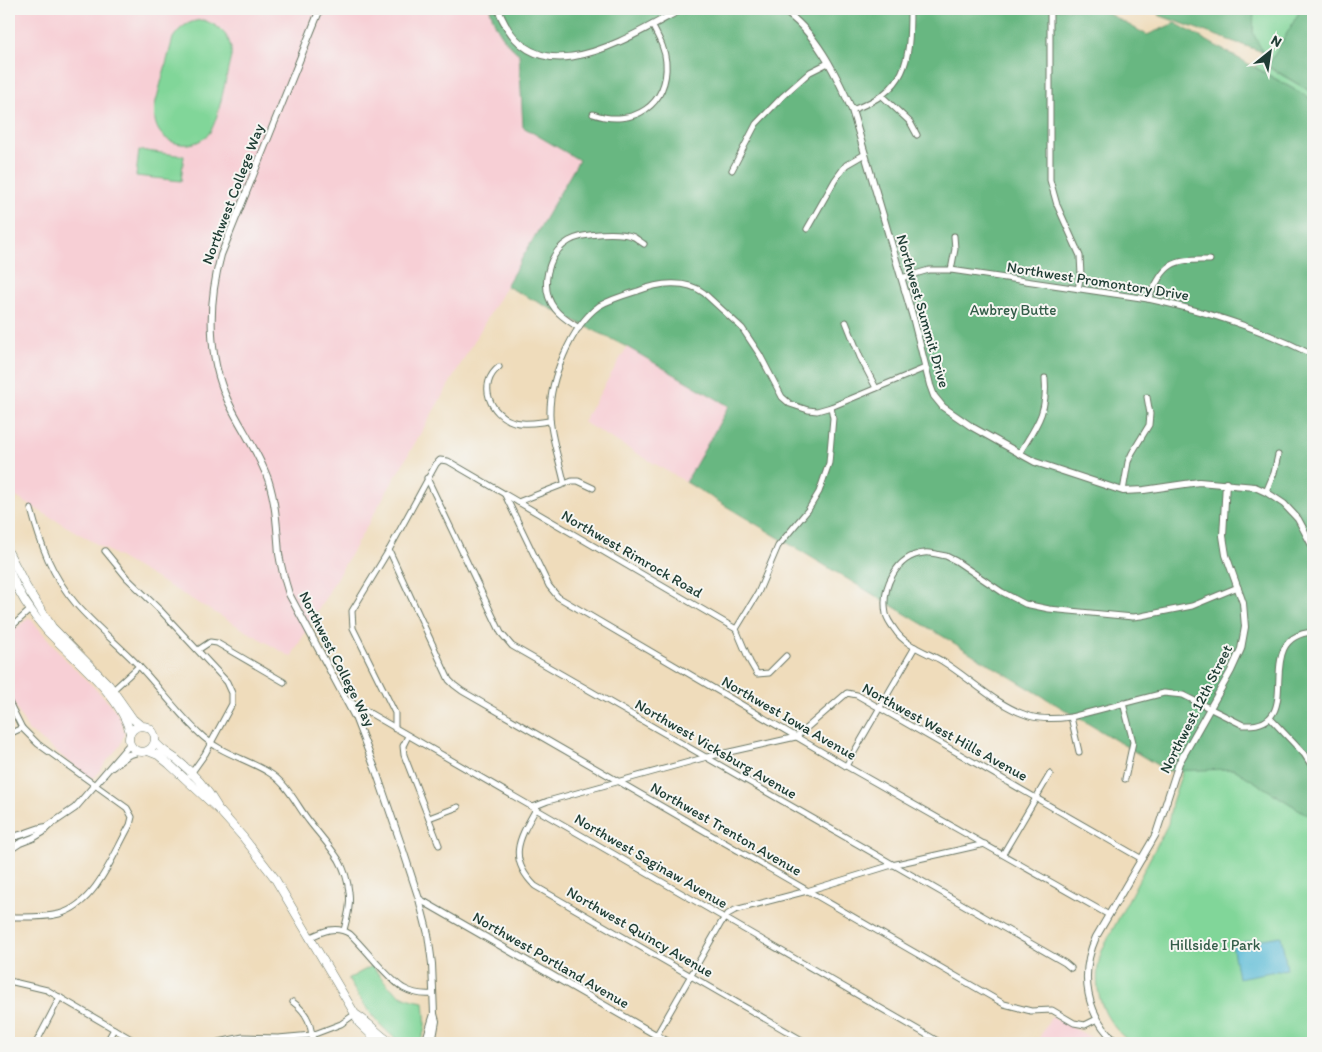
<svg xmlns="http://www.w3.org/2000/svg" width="1322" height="1052" viewBox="0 0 1322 1052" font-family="Itim,sans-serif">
<rect width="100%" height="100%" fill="#f6f6f2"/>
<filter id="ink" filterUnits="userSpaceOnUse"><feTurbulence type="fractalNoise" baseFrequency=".02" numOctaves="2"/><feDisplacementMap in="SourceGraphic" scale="10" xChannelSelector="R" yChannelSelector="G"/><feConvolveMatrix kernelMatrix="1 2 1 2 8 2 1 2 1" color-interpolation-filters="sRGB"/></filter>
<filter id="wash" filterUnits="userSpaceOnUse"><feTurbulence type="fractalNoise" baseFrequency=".0096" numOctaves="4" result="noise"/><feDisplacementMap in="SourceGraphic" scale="20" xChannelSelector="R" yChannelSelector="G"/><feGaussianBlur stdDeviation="1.12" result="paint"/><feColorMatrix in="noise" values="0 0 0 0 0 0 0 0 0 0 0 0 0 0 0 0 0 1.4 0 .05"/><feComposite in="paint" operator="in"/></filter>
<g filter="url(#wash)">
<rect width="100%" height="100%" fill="#efdcbb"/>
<g fill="#f7cfd5">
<polygon points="10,9 490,9 499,31 508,44 519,54 523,127 579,160 291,657 9,493 9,11"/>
<polygon points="627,347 729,406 686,482 583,422"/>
<polygon points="29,617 67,661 104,697 115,710 122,723 124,734 120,746 110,757 94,778 89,777 32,733 29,732 9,695 9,634"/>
<polygon points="1052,1016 1101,1043 1036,1043"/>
</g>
<g fill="#81d699" stroke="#508a66">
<polygon points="1254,9 1301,9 1268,67 1313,93 1313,100 1255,67 1263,53 1252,46"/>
<path d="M 203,20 C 221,26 233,38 231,57 C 226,75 219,119 210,132 C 198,149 170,148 159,131 C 154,123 154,114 155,105 L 173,38 C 181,26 189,21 203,20 Z"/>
<polygon points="139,150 184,156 181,181 136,176"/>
<path d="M 1234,769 L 1313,818 L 1313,1043 L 1131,1043 C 1101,1020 1090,986 1102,950 L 1168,824 L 1172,802 L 1183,770 Z"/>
<path d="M 372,966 C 389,987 396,998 424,1002 C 425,1015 428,1033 418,1043 C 414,1043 410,1044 406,1043 C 386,1039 358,997 348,979 Z"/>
</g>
<g fill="#68b781" stroke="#447a5a">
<path d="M 490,9 L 1111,9 L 1109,14 L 1147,35 L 1175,23 L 1313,100 L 1313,818 L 1234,769 L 1167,771 L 686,482 L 729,406 L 627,347 L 506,286 L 579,160 L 523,127 L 519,54 C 504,42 495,28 490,9 Z"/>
<polygon points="1161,9 1254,9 1253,33 1263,52 1158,15"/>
<polygon points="1301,9 1313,9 1313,93 1268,66"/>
</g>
<polygon fill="#58bad6" stroke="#3c7c85" points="1281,936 1287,969 1238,978 1232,944"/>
</g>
<g filter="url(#ink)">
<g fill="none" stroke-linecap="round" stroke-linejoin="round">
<g stroke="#687563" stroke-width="7">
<g id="minor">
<polyline points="1050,9 1050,180 1057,205 1080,256 1081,275 1078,289"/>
<polyline points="882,96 910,122 917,135"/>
<path d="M 852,110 C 907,90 910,63 910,9"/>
<path d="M 593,114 C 633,128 669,105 666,62 C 665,48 658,37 652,25"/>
<polyline points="732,170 756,124 783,96 810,72 828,63"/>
<polyline points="807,229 835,180 846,165 865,154"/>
<polyline points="951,270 955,249 954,236"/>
<path d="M 901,278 L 929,270 L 951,270 L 1148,299 C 1205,311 1262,329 1313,355"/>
<path d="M 1148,299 C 1166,263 1170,259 1210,260"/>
<polyline points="846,322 860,357 876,388"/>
<path d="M 579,328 C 570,322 561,317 555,309 C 539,289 547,254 569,241 C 583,233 620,231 634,237 C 637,239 641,242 644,244"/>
<path d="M 499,367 C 477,384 490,415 514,422 C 526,425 539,422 550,421"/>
<path d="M 1019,454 C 1036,426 1048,413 1045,378"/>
<polyline points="427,478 501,633 512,646 1065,963 1071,968"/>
<path d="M 564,482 C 560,462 550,435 550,415 C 549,381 571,326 599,306 C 611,299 625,295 638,291 C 658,283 686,279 704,293 L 742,328 L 760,355 L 782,397 L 790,404 L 808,410 L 817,411 L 831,407 L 925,368"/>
<polyline points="1123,491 1128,462 1132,453 1149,425 1150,414 1147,397"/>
<polyline points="1266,492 1274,473 1278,455"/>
<polyline points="505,495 549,586 558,597 846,766 1109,915"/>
<polyline points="518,502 572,481 578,481 593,488"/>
<path d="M 31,509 C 40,544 52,576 76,604 C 95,626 118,644 138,665 C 159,687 177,712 199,733 C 219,753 245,758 268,772 C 287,783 296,804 309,821 C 319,834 330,846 339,860 C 344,869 348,882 349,892 C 351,905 347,918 344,930"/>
<polyline points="389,550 449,680 454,685 462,691 1004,1004 1031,1011 1052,1010 1074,1023 1085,1025 1097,1019"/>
<polyline points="105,551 127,578 160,610 227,682 232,693 232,704 205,754 190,775"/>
<path d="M 1238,587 L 1192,606 L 1141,616 L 1133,617 L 1049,609 L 1025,604 L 1002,592 L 956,561 L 946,556 C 939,555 931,552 924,553 C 896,556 881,588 886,614 C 887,619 892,626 895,630 C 905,646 927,652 942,661 C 971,679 997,706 1029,716 C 1043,720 1057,719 1071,717 L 1164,693 L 1183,695 L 1243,725 C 1311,729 1247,637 1313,632"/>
<polyline points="9,629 30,610"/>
<polyline points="736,629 758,593 778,546 808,510 819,492 829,463 833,418 831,407"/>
<polyline points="198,650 210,642 217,643 284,682"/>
<polyline points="112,691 139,666"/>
<polyline points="347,700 941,1043"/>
<path d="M 9,702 L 22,728 L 38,744 L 127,808 L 132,817 L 130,825 C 113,855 96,904 59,914 C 43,918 25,917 9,917"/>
<polyline points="1123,703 1133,742 1125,779"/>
<polyline points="1071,717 1079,752"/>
<polyline points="1270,718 1304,754 1313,768"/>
<polyline points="395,729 395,713 353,628 352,611 389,550 436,464 440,460 448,461 736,629 750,662 757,674 769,673 786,656"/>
<polyline points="9,734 22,728"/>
<polyline points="408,736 403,746 404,755 439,845"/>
<polyline points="846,766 915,647"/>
<polyline points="533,807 548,801 707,757 796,737 847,693 857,695 1142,859"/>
<path d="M 536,809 C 519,839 507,858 535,886 L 807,1043"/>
<polyline points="429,818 458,807"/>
<polyline points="1003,854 1050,774"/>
<path d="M 309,938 C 323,931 336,925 350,934 C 366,949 385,976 403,988 C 412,993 423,995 433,994"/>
<polyline points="9,981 47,990 138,1043"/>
<path d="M 293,1002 C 309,1014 311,1025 313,1043"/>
<polyline points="36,1043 60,997"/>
<polyline points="106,1043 114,1029"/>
<polyline points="214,1043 243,1037 278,1038 312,1035 341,1024 355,1014"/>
<polyline points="652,1043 721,923 728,914 735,910 807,891 892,865 985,844"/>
</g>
</g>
<g stroke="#687563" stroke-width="8">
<g id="tertiary">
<path d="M 320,9 L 221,255 C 208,302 207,356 228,401 C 240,427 258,451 268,479 C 276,503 277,528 279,554 C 281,568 285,581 289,594 L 355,717 L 376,771 L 403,850 L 419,899 L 428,934 L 432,964 L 434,1014 L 436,1021 L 432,1043"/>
<path d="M 498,9 C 533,101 625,39 682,9"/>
<path d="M 781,9 C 815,30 836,74 852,110 L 914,321 L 930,385 L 934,396 L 943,407 L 972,427 L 1035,462 L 1123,491 L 1144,490 L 1199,482 L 1255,487 L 1266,492 L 1284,504 L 1298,519 L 1313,547"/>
<polyline points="112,767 128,755 138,752"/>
<path d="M 9,837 C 23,837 33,828 47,827"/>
<polyline points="11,849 20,843 33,838 43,832 47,827 75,808 130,744"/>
<polyline points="9,856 9,854"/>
<polyline points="419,899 670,1043"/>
<polyline points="425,1043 434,1014"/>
<path d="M 1117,1043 C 1086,1015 1079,975 1096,937 L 1156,834 L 1179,763 L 1231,671 L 1241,649 L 1245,627 L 1243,603 L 1226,555 L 1223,536 L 1226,483"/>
</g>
</g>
<g stroke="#687563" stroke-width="9">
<g id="secondary">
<polyline points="9,553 27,588 52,627 109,685 133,719 140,725"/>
<path d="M 9,570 C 18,593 31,613 48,632 C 73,658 122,696 130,733"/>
<circle cx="142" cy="739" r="13"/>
<path d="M 155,742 C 161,750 169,754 176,759 C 192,772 207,788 217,806"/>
<polyline points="148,751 158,755 169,764 219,810 243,837 274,877 355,1014 359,1023 380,1043"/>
<path d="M 355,1014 C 369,1022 378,1035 392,1043"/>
</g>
</g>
<use href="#minor" stroke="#fff" stroke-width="5"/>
<use href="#tertiary" stroke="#fff" stroke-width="6"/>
<use href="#secondary" stroke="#fff" stroke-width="8"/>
</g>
</g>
<g text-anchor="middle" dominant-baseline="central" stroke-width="4" stroke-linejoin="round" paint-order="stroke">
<g font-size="15" fill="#1f3d34" stroke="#f6f6f2">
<text transform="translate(233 194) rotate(-69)">Northwest College Way</text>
<text transform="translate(1098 281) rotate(9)">Northwest Promontory Drive</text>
<text transform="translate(923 311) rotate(74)">Northwest Summit Drive</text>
<text transform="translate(632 554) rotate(30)">Northwest Rimrock Road</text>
<text transform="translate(337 659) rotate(63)">Northwest College Way</text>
<text transform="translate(1196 709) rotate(-63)">Northwest 12th Street</text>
<text transform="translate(789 718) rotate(30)">Northwest Iowa Avenue</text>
<text transform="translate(945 732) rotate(29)">Northwest West Hills Avenue</text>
<text transform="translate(716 749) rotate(30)">Northwest Vicksburg Avenue</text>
<text transform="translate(726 829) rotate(30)">Northwest Trenton Avenue</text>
<text transform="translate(651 861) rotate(30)">Northwest Saginaw Avenue</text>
<text transform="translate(640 932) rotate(30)">Northwest Quincy Avenue</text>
<text transform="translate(551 960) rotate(30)">Northwest Portland Avenue</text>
</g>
<g font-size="15" fill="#335c48" stroke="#f6f6f2">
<text x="1013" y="310">Awbrey Butte</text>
<text x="1215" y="945">Hillside I Park</text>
</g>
</g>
<rect width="1322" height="1052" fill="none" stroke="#f6f6f2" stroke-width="30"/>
<g transform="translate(1270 52) rotate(30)" stroke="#f6f6f2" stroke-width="4" paint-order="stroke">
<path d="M0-4L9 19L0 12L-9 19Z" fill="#1f3d34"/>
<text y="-8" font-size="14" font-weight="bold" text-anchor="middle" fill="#1f3d34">N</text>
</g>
</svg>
